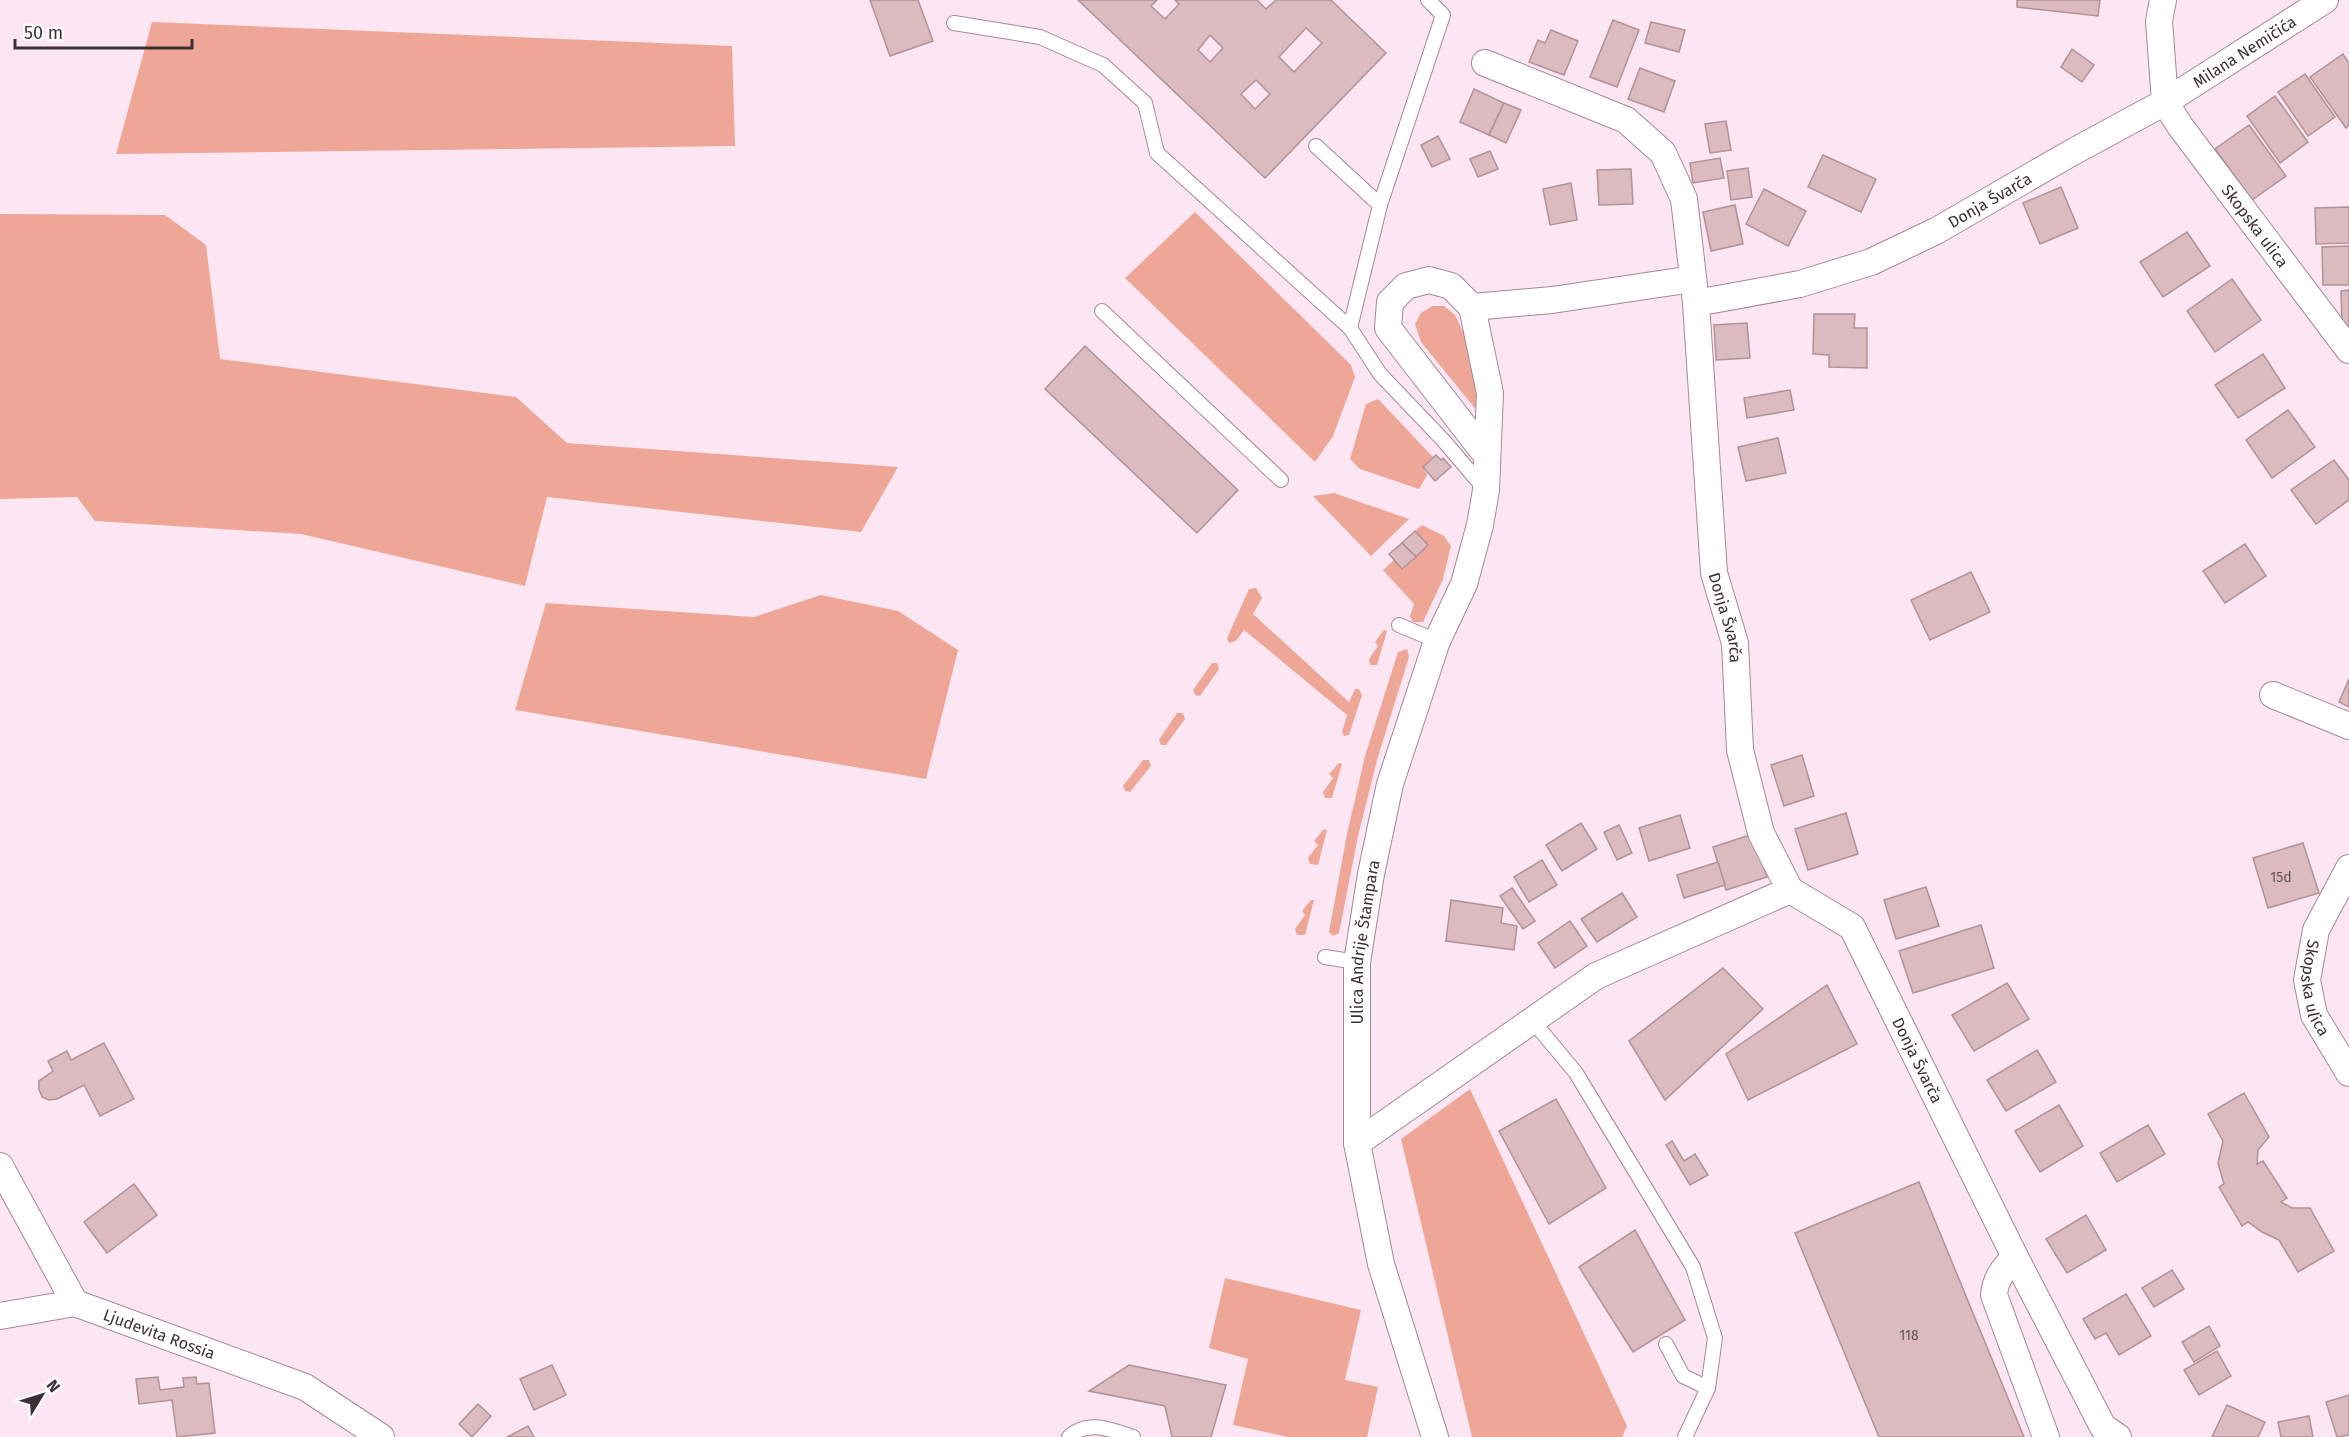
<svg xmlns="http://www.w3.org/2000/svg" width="2349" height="1437" viewBox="0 0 2349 1437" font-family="'Fira Sans',sans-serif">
<rect width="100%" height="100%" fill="#fde6f3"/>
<g fill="#eea696">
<polygon points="152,22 732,46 735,146 116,154"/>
<polygon points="1195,212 1351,365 1355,377 1333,436 1315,462 1125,278"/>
<polygon points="0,214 165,215 206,245 220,359 516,397 567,443 898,467 861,532 547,497 525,586 301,534 95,521 77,497 0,499"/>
<polygon points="1432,306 1444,306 1455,315 1464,334 1477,374 1478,412 1421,342 1415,324 1421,313"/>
<polygon points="1378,399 1433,457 1423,467 1427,475 1419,489 1360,469 1350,459 1366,404"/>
<polygon points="1334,493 1409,519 1371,556 1313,496"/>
<polygon points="1422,525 1444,536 1451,546 1443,579 1423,622 1413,622 1410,616 1414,604 1383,570 1394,560 1403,569 1428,546 1415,531"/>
<polygon points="1256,588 1262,598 1253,614 1349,702 1355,689 1359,689 1362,695 1349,735 1344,736 1342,732 1347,715 1244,630 1236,641 1229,643 1227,638 1249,589"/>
<polygon points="821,595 898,611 958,650 926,779 515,710 546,603 754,617"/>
<polygon points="1384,630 1387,631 1377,665 1370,665 1369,659 1378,646 1375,642"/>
<polygon points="1407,649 1409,657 1377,760 1358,836 1339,933 1333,936 1329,932 1347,834 1365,756 1398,652"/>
<polygon points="1212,663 1217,663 1219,669 1200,696 1195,695 1193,690"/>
<polygon points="1177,713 1183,713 1185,719 1166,745 1161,745 1159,740"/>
<polygon points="1143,760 1149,760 1151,766 1130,792 1125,791 1123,786"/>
<polygon points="1339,763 1342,764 1332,798 1325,798 1323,792 1333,778 1329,774"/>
<polygon points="1324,829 1327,830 1318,865 1310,864 1308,858 1318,845 1314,841"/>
<polygon points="1311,900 1314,900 1305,935 1297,935 1295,929 1305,915 1302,911"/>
<polygon points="1470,1089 1627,1426 1622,1437 1472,1437 1401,1139"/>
<polygon points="1225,1278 1361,1310 1345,1380 1378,1387 1367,1437 1288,1437 1233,1425 1248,1359 1209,1348"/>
</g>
<g fill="#dcbbc0" stroke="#b19297" stroke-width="1.5" fill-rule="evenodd">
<polygon points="870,0 918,0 933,41 890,56"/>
<path d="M 1078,0 L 1157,0 L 1151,6 L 1165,19 L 1179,4 L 1175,0 L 1257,0 L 1266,9 L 1276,0 L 1331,0 L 1386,53 L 1265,178 ZM 1306,28 L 1322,43 L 1294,72 L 1279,57 ZM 1210,35 L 1223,48 L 1210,62 L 1198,50 ZM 1256,80 L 1270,94 L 1255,109 L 1241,94 Z"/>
<polygon points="2017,0 2100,0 2098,16 2017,7"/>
<polygon points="1613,20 1639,30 1617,87 1590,77"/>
<polygon points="1651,22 1685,30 1679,52 1645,43"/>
<polygon points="1551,30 1578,41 1564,75 1529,62 1538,40 1545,43"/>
<polygon points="2072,49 2094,65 2082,82 2061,67"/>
<polygon points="2343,54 2349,63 2349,125 2346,128 2310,77"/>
<polygon points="1640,68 1675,81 1664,112 1628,99"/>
<polygon points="2305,74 2335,117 2308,136 2278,92"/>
<polygon points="1474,89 1504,103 1489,135 1460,122"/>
<polygon points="2275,96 2308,142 2280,163 2247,116"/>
<polygon points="1504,103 1521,110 1506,143 1489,135"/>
<polygon points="1726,121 1731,150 1710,153 1705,124"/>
<polygon points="2249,125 2286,176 2252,200 2215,149"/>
<polygon points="1438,136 1450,159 1432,167 1421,145"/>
<polygon points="1490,151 1498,169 1478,177 1470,159"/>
<polygon points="1823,155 1876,179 1861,212 1808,187"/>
<polygon points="1720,158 1724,178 1693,183 1690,163"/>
<polygon points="1748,168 1752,197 1731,200 1727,171"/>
<polygon points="1631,169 1633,204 1599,205 1597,170"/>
<polygon points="1571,183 1577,220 1550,225 1543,189"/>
<polygon points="2061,187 2078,228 2040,244 2023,203"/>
<polygon points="1764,189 1806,211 1788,246 1746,224"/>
<polygon points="1735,205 1743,244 1711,251 1703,212"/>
<polygon points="2349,207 2349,243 2316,244 2315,208"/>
<polygon points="2187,232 2210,266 2163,297 2140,262"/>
<polygon points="2349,246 2349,285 2323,285 2322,247"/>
<polygon points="2232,279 2261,320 2215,352 2187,311"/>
<polygon points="2349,290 2349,328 2342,328 2341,291"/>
<polygon points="1814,314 1855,314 1854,328 1867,328 1867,368 1829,367 1829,355 1813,354"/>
<polygon points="1747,323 1750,358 1716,360 1714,325"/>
<polygon points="1085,346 1238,490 1197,533 1045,389"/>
<polygon points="2263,354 2285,388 2238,418 2215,385"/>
<polygon points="1790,390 1794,410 1747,418 1744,398"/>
<polygon points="2288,410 2315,447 2272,478 2246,440"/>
<polygon points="1778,438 1786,473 1746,481 1738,447"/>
<polygon points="1436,455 1441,460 1443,458 1451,467 1435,481 1423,467"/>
<polygon points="2334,460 2349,480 2349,500 2316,524 2291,490"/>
<polygon points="1415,531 1428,545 1416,557 1402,543"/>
<polygon points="1402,543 1416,557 1402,569 1389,554"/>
<polygon points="2245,544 2266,576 2225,603 2203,571"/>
<polygon points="1971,572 1990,612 1930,640 1911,600"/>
<polygon points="2349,679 2349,707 2339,702"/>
<polygon points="1802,755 1814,796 1784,806 1771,765"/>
<polygon points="1846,813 1858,854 1808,870 1795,829"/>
<polygon points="1680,815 1690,848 1649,861 1639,828"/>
<polygon points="1581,823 1597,849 1562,871 1546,845"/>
<polygon points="1619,825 1632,853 1617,860 1604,832"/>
<polygon points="1753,834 1767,877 1726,890 1713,847"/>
<polygon points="2303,843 2319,893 2268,908 2253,858"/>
<polygon points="1542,860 1557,885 1529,902 1514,877"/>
<polygon points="1718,862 1725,885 1684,898 1677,875"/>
<polygon points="1926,887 1939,926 1896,939 1884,900"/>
<polygon points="1512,888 1535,921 1523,929 1500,896"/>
<polygon points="1622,893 1637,917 1597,942 1581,919"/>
<polygon points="1451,900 1503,908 1501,923 1517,926 1514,950 1446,941"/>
<polygon points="1570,921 1587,946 1555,968 1538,943"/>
<polygon points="1981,925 1994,968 1913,993 1899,951"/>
<polygon points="1723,968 1763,1009 1665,1100 1629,1041"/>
<polygon points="2007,983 2029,1019 1974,1051 1952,1015"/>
<polygon points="1827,985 1857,1044 1748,1100 1726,1054"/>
<polygon points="104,1043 134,1099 100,1116 84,1085 57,1099 49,1100 42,1097 39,1089 39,1081 53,1071 48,1061 67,1051 71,1060"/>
<polygon points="2037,1050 2056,1082 2006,1111 1987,1080"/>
<polygon points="2244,1093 2269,1137 2258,1150 2257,1164 2263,1161 2287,1198 2281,1202 2292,1208 2310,1208 2334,1251 2298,1272 2279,1240 2262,1232 2248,1222 2242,1226 2219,1187 2224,1184 2218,1163 2223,1141 2208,1114"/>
<polygon points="1556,1099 1606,1188 1549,1224 1499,1131"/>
<polygon points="2059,1105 2083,1146 2040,1172 2015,1131"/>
<polygon points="2148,1125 2165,1154 2117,1182 2100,1153"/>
<polygon points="1672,1141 1684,1161 1695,1154 1708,1175 1690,1185 1666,1145"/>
<polygon points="1919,1182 2024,1437 1879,1437 1795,1233"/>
<polygon points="134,1184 157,1215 107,1253 84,1222"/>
<polygon points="2086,1215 2106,1250 2067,1273 2046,1239"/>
<polygon points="1635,1230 1685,1320 1633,1352 1579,1267"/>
<polygon points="2172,1270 2184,1289 2154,1307 2142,1288"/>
<polygon points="2126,1294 2151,1336 2119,1355 2106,1333 2095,1339 2083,1319"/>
<polygon points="2209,1326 2220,1346 2194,1362 2182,1342"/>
<polygon points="2217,1351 2231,1376 2199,1395 2184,1370"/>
<polygon points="552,1365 566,1395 534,1410 520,1379"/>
<polygon points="1129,1365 1226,1385 1211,1437 1172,1437 1165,1406 1089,1391"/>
<polygon points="158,1377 160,1390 184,1387 183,1378 196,1377 197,1384 209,1383 215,1433 177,1437 172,1400 139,1404 136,1379"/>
<polygon points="2349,1395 2349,1435 2337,1437 2326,1402"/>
<polygon points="478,1404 491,1416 472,1437 459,1424"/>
<polygon points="2227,1405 2265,1422 2258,1437 2212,1437"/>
<polygon points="2309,1416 2313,1437 2281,1437 2278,1422"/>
<polygon points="528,1426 534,1437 507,1437"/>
</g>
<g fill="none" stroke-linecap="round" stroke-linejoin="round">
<g stroke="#a38998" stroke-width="16">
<g id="service">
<polyline points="954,23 1040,37 1103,65 1145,103 1157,153 1350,328 1380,374 1443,440 1484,488"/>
<polyline points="1316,146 1380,205 1350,328"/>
<polyline points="1380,205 1443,15 1428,0"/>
<polyline points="1102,311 1281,480"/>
<polyline points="1399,625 1437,641"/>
<polyline points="1325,957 1357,962"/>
<polyline points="1532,1020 1576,1073 1693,1267 1715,1338 1708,1388 1685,1437"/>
<polyline points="1666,1344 1683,1376 1708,1388"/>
<path d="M 1069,1437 C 1087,1419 1112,1430 1133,1437"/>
</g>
</g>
<g stroke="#a38998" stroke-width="28">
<g id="minor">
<path id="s1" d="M 2163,0 L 2159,21 L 2165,102 L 2180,126 L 2349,350"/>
<path id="s2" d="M 1485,63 L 1626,120 L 1663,153 L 1684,199 L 1696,303 L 1714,573 L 1735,643 L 1740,750 L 1761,833 L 1790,890 L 1852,927 L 2015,1257 L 2103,1427 L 2118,1437"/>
<path id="s3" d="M 1696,303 L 1800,284 L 1871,262 L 1936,231 L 2071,153 L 2165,102 L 2325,0"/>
<polyline points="1472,307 1552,300 1693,279"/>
<polyline points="2273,695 2349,726"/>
<path id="s4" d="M 2349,868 L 2316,930 L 2307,980 L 2314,1015 L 2349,1073"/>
<polyline points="1357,1143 1596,976 1790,890"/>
<path id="s5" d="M 0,1166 L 75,1303 L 305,1387 L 381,1437"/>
<path d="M 2015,1257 C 2004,1268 1995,1279 1994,1295 L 2046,1437"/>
<polyline points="0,1316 75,1303"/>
<path id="s6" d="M 1435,1437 L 1381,1264 L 1357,1143 L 1357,962 L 1371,874 L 1390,784 L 1437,641 L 1464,584 L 1480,525 L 1486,490 L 1490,393 L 1472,307 L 1451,286 L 1429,280 L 1406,286 L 1390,302 L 1388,328 L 1487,456"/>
</g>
</g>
<use href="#service" stroke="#fff" stroke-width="14"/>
<use href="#minor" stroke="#fff" stroke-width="26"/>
</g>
<g text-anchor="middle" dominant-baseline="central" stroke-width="6" stroke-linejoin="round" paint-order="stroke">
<g font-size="14" fill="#635358">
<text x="2281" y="877">15d</text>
<text x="1909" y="1335">118</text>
</g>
<g font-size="16" fill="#3b3036" stroke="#fff">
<text stroke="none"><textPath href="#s3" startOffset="609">Milana Nemičića</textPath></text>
<text stroke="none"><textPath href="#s3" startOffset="314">Donja Švarča</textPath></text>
<text stroke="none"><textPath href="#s1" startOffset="256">Skopska ulica</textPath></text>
<text stroke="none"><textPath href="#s2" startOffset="674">Donja Švarča</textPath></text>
<text stroke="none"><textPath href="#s6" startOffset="506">Ulica Andrije Štampara</textPath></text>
<text stroke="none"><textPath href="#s4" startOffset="130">Skopska ulica</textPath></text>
<text stroke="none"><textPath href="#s2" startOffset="1178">Donja Švarča</textPath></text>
<text stroke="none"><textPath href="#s5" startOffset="246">Ljudevita Rossia</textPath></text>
</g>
</g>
<g transform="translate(42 1395) rotate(52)" stroke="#ffffff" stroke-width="4.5" paint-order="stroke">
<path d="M0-4.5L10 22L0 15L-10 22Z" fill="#3b3036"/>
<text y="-9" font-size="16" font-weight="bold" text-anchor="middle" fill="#3b3036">N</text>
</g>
<path d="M15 39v9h177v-9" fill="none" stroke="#3b3036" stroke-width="3"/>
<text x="24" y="39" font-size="18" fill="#3b3036" stroke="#ffffff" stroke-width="4.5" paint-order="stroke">50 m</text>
</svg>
